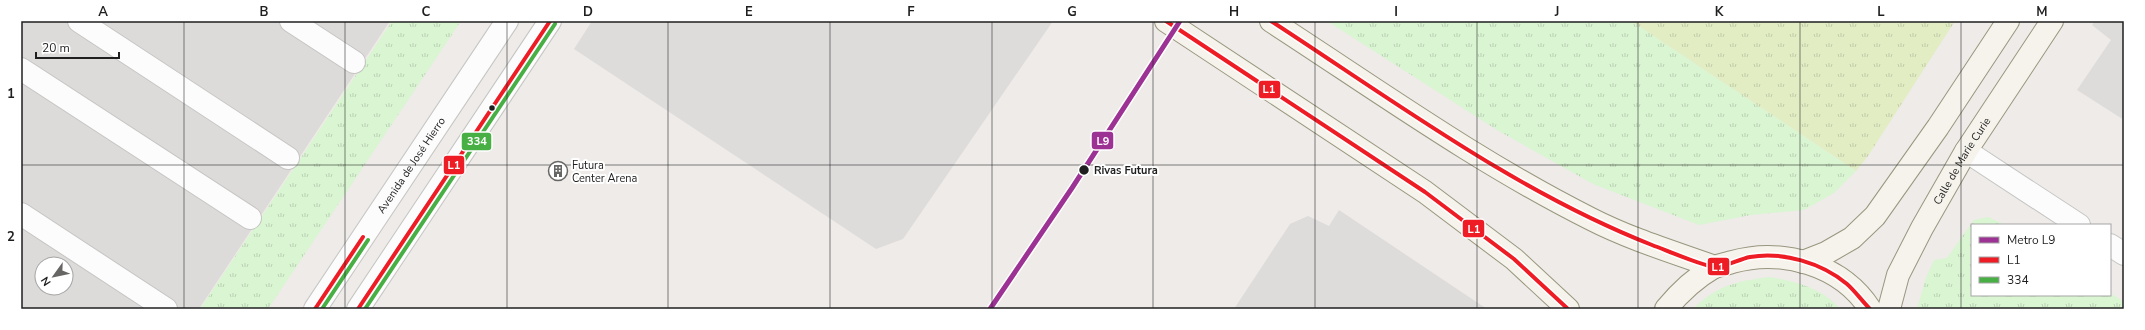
<svg xmlns="http://www.w3.org/2000/svg" width="2145" height="330" viewBox="0 0 2145 330" font-family="'Nunito Sans',sans-serif">
<defs>
<pattern id="grass-tufts" width="24" height="20" patternUnits="userSpaceOnUse"><rect width="24" height="20" fill="#e2edc4"/><path d="M3 7l-1-3M5 7V3M7 7l1-3M15 17l-1-3M17 17v-4M19 17l1-3" fill="none" stroke="#c1cba8"/></pattern>
<pattern id="park-tufts" width="24" height="20" patternUnits="userSpaceOnUse"><rect width="24" height="20" fill="#d9f5d1"/><path d="M3 7l-1-3M5 7V3M7 7l1-3M15 17l-1-3M17 17v-4M19 17l1-3" fill="none" stroke="#bad2b3"/></pattern>
</defs>
<rect width="100%" height="100%" fill="#eeebe8"/>
<path fill="#dddbd9" fill-rule="evenodd" d="M 21,21 L 390,21 L 199,309 L 21,309 ZM 42,264 L 66,264 L 66,288 L 42,288 Z"/>
<polygon fill="url(#grass-tufts)" points="1631,21 1955,21 1868,156 1856,171"/>
<g fill="url(#park-tufts)">
<polygon points="392,21 461,21 268,309 200,309"/>
<polygon points="1327,21 1631,21 1856,171 1834,193 1804,210 1751,215 1699,225 1593,184 1497,130"/>
<polygon points="1988,217 2005,225 1972,225 1972,295 2110,295 2110,293 2124,302 2124,309 1917,309 1926,278 1934,260 1947,258 1974,220"/>
<path d="M 1770,277 C 1797,282 1822,288 1840,309 L 1693,309 C 1717,285 1738,281 1770,277 Z"/>
</g>
<g fill="#dedcdb">
<polygon points="592,21 1053,21 903,239 876,249 574,49"/>
<polygon points="2095,21 2124,21 2124,120 2077,90 2111,40 2092,25"/>
<polygon points="1339,210 1487,309 1234,309 1290,224 1308,216 1329,226"/>
</g>
<g fill="none" stroke-linecap="round" stroke-linejoin="round">
<g stroke="#c6c5c4" stroke-width="24">
<g id="street">
<polyline points="79,21 288,158"/>
<polyline points="291,21 354,62"/>
<polyline points="21,69 250,218"/>
<polyline points="1966,151 2079,225"/>
<polyline points="21,214 166,309"/>
<polyline points="2110,245 2124,254"/>
<path id="s1" d="M 315,309 L 507,21"/>
<polyline points="358,309 550,21"/>
</g>
</g>
<g stroke="#99967f" stroke-width="24">
<g id="secondary">
<polyline points="1166,21 1425,192 1514,259 1568,309"/>
<path d="M 1271,21 C 1376,89 1479,163 1591,219 C 1630,239 1673,252 1715,267"/>
<polyline points="1803,262 1826,253 1852,238 1875,216 1938,127 2008,21"/>
<path d="M 1666,309 C 1680,292 1695,278 1714,267 C 1720,265 1726,264 1732,262 C 1781,248 1841,264 1870,309"/>
<path id="s2" d="M 1889,309 L 1898,275 L 1922,228 L 1966,151 L 2052,21"/>
</g>
</g>
<use href="#street" stroke="#fcfcfc" stroke-width="22"/>
<use href="#secondary" stroke="#f5f3eb" stroke-width="22"/>
<g stroke="#fff" stroke-width="7">
<g id="bus-1">
<polyline points="1166,21 1425,192 1514,259 1568,309"/>
<path d="M 1271,21 C 1394,101 1515,191 1652,245 C 1668,251 1698,264 1714,267 C 1724,268 1739,259 1750,257 C 1782,251 1822,263 1847,284 C 1855,291 1862,301 1870,309"/>
<polyline points="315,309 363,237"/>
<polyline points="358,309 550,21"/>
</g>
</g>
<g stroke="#fff" stroke-width="7">
<g id="bus-2">
<polyline points="322,309 368,240"/>
<polyline points="365,309 555,24"/>
</g>
</g>
<use href="#bus-1" stroke="#ee1c25" stroke-width="4"/>
<use href="#bus-2" stroke="#48af45" stroke-width="4"/>
<g stroke="#fff" stroke-width="8">
<polyline id="metro-1" points="990,309 1072,188 1180,21"/>
</g>
<use href="#metro-1" stroke="#9c3293" stroke-width="5"/>
</g>
<path fill="none" stroke="#1f1f1f" stroke-width="1" stroke-opacity="0.55" d="M 184,21 L 184,309M 345,21 L 345,309M 507,21 L 507,309M 668,21 L 668,309M 830,21 L 830,309M 992,21 L 992,309M 1153,21 L 1153,309M 1315,21 L 1315,309M 1477,21 L 1477,309M 1638,21 L 1638,309M 1800,21 L 1800,309M 1961,21 L 1961,309M 21,165 L 2124,165"/>
<defs>
<g id="building-ring" transform="scale(1)"><circle r="9.5" fill="#fff" stroke="#676665" stroke-width="1.5"/><path d="M-4-6H4V6H1V3H-1V6H-4ZM-2.5-4.3h1.7v1.8h-1.7ZM.8-4.3h1.7v1.8H.8ZM-2.5-1h1.7V.8h-1.7ZM.8-1h1.7V.8H.8Z" fill="#676665"/></g>
</defs>
<g fill-rule="evenodd">
<use href="#building-ring" x="558" y="171"/>
</g>
<g fill="#1f1f1f" stroke="#fff" stroke-width="1.5">
<circle cx="492" cy="108" r="3.5"/>
<circle cx="1084" cy="170" r="5.5"/>
</g>
<g text-anchor="middle" dominant-baseline="central" stroke-width="4" stroke-linejoin="round" paint-order="stroke">
<g font-size="11" fill="#1f1f1f" stroke="#fff">
<text stroke="none"><textPath href="#s2" startOffset="166">Calle de Marie Curie</textPath></text>
<text stroke="none"><textPath href="#s1" startOffset="173">Avenida de José Hierro</textPath></text>
</g>
<g font-size="11" fill="#1f1f1f" stroke="#fff" text-anchor="start">
<text x="572" y="165">Futura<tspan x="572" dy="13">Center Arena</tspan></text>
</g>
<g font-size="11" font-weight="bold" fill="#1f1f1f" stroke="#fff" text-anchor="start">
<text x="1094" y="170">Rivas Futura</text>
</g>
</g>
<g stroke="#fff" stroke-width="1.5">
<rect x="1258" y="80" width="23" height="19" rx="4" fill="#ee1c25"/>
<rect x="1091" y="131" width="23" height="19" rx="4" fill="#9c3293"/>
<rect x="461" y="132" width="31" height="19" rx="4" fill="#48af45"/>
<rect x="443" y="155" width="22" height="20" rx="4" fill="#ee1c25"/>
<rect x="1462" y="219" width="23" height="19" rx="4" fill="#ee1c25"/>
<rect x="1707" y="257" width="23" height="19" rx="4" fill="#ee1c25"/>
</g>
<g font-size="11" text-anchor="middle" font-weight="bold" fill="#fff">
<text x="1269" y="93">L1</text>
<text x="1103" y="145">L9</text>
<text x="477" y="145">334</text>
<text x="454" y="169">L1</text>
<text x="1474" y="233">L1</text>
<text x="1718" y="271">L1</text>
</g>
<rect width="2145" height="330" fill="none" stroke="#ffffff" stroke-width="44"/>
<rect x="1971" y="224" width="140" height="72" fill="#ffffff" stroke="#a5a5a5"/>
<rect x="1979" y="237" width="20" height="6" fill="#9c3293" stroke="#a5a5a5"/>
<text x="2007" y="244" font-size="12" fill="#1f1f1f">Metro L9</text>
<rect x="1979" y="257" width="20" height="6" fill="#ee1c25" stroke="#a5a5a5"/>
<text x="2007" y="264" font-size="12" fill="#1f1f1f">L1</text>
<rect x="1979" y="277" width="20" height="6" fill="#48af45" stroke="#a5a5a5"/>
<text x="2007" y="284" font-size="12" fill="#1f1f1f">334</text>
<g transform="translate(54 276) rotate(237)"><circle r="19" fill="#ffffff" stroke="#a5a5a5"/>
<path d="M0-3L7 15L0 10L-7 15Z" fill="#676665"/>
<text y="-6" font-size="11" font-weight="bold" text-anchor="middle" fill="#1f1f1f">N</text>
</g>
<path d="M36 52v6h83v-6" fill="none" stroke="#1f1f1f" stroke-width="2"/>
<text x="42" y="52" font-size="12" fill="#1f1f1f" stroke="#ffffff" stroke-width="3" paint-order="stroke">20 m</text>
<rect x="22" y="22" width="2101" height="286" fill="none" stroke="#1f1f1f" stroke-width="1.5"/>
<g font-size="13" text-anchor="middle" font-weight="bold" fill="#1f1f1f">
<text x="103" y="16">A</text>
<text x="264" y="16">B</text>
<text x="426" y="16">C</text>
<text x="588" y="16">D</text>
<text x="749" y="16">E</text>
<text x="911" y="16">F</text>
<text x="1072" y="16">G</text>
<text x="1234" y="16">H</text>
<text x="1396" y="16">I</text>
<text x="1557" y="16">J</text>
<text x="1719" y="16">K</text>
<text x="1881" y="16">L</text>
<text x="2042" y="16">M</text>
<text x="11" y="98">1</text>
<text x="11" y="241">2</text>
</g>
</svg>
